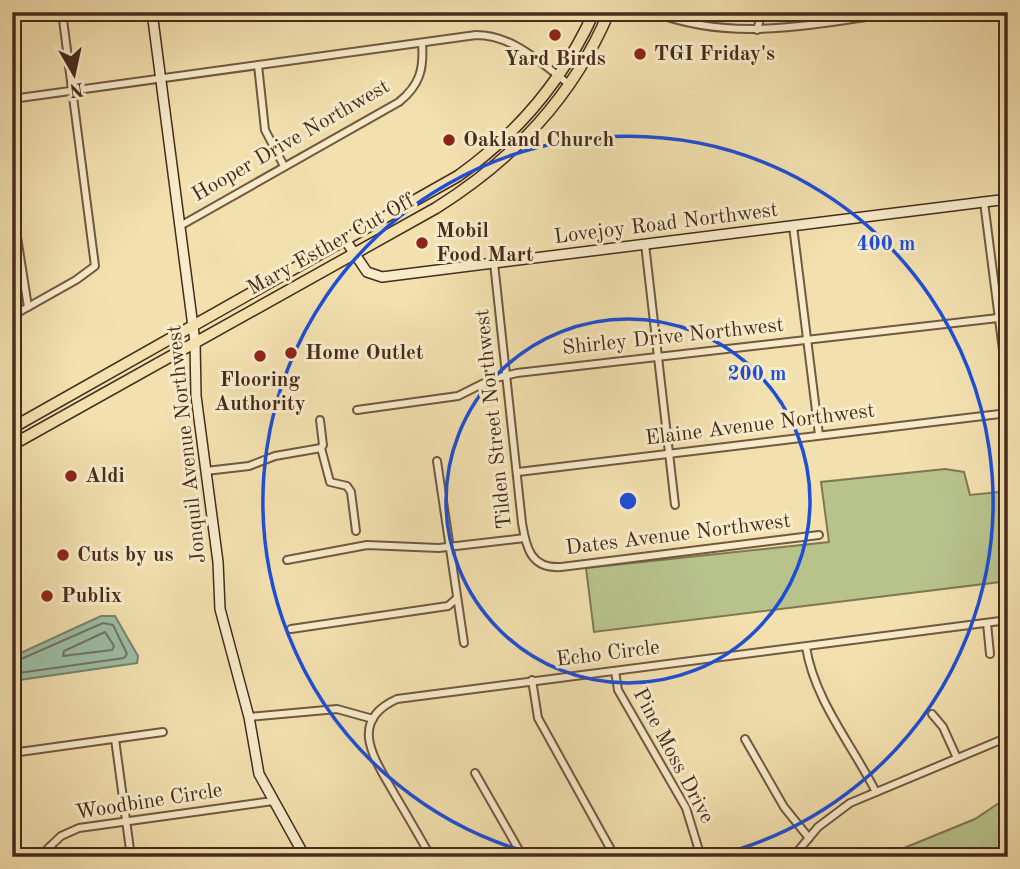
<svg xmlns="http://www.w3.org/2000/svg" width="1020" height="869" viewBox="0 0 1020 869" font-family="'Old Standard TT',serif">
<rect width="100%" height="100%" fill="#f2e0ae"/>
<filter id="stains"><feTurbulence type="fractalNoise" baseFrequency=".00286" numOctaves="4"/><feColorMatrix values="0 0 0 0 .2 0 0 0 0 .09 0 0 0 0 .02 0 0 0 .5 -.17"/></filter>
<radialGradient id="worn" r=".72"><stop offset=".6" stop-color="#630" stop-opacity="0"/><stop offset="1" stop-color="#630" stop-opacity=".3"/></radialGradient>
<g fill="#b8c38c" stroke="#807754" stroke-width="2">
<polygon points="1008,285 1008,328 1003,329 997,286"/>
<polygon points="945,469 964,472 970,495 1008,491 1008,581 594,632 586,568 829,542 821,482"/>
<polygon points="1008,797 1008,857 882,857 975,819"/>
</g>
<polygon fill="#9cbea6" stroke="#7a836f" stroke-width="2" points="101,616 115,616 138,656 137,663 12,681 12,657"/>
<g fill="none" stroke-linecap="round" stroke-linejoin="round">
<g stroke="#727461" stroke-width="2">
<polygon points="105,632 114,646 112,650 63,656 64,651"/>
<polyline points="12,663 103,623 113,625 127,654 124,658 12,674"/>
</g>
<g stroke="#725840" stroke-width="10">
<g id="street">
<path d="M 653,12 C 736,44 816,23 902,12"/>
<polyline points="757,30 762,12"/>
<polyline points="258,65 265,130 284,166"/>
<path d="M 12,99 L 476,35 C 513,35 541,63 570,85"/>
<polyline points="984,202 1008,389"/>
<polyline points="12,205 28,307"/>
<path d="M 180,226 L 399,102 C 420,85 424,69 422,43"/>
<polyline points="793,226 819,435"/>
<polyline points="645,244 675,505"/>
<path d="M 494,263 L 522,523 C 526,548 531,569 561,567 L 819,535"/>
<polyline points="12,316 76,280 95,266 62,12"/>
<polyline points="357,410 458,396 492,379 517,373 998,318"/>
<polyline points="321,448 330,482 347,486 351,492 356,531"/>
<polyline points="437,461 464,643"/>
<polyline points="206,471 249,466 275,456 321,448 323,445 320,420"/>
<polyline points="518,472 1008,413"/>
<polyline points="287,560 367,545 439,548 525,538"/>
<polyline points="987,623 990,654"/>
<polyline points="291,629 448,606 456,599"/>
<path d="M 806,647 C 814,699 852,745 876,792"/>
<polyline points="615,671 618,690 686,808 701,857"/>
<polyline points="532,680 538,718 615,857"/>
<polyline points="932,714 943,727 957,758"/>
<polyline points="249,717 337,709 373,719"/>
<polyline points="115,739 131,857"/>
<polyline points="745,739 784,807 809,838"/>
<polyline points="12,753 163,732"/>
<polyline points="475,773 523,857"/>
<polyline points="39,857 61,836 79,828 273,801"/>
<path d="M 431,857 C 419,836 407,815 395,795 C 376,761 346,722 397,699 L 1008,620"/>
<polyline points="793,857 818,827 850,803 1008,737"/>
</g>
</g>
<g stroke="#472b1c" stroke-width="12">
<g id="secondary">
<polyline points="152,12 195,342 196,396 218,562 220,609 249,717 259,774 305,857"/>
<polyline points="346,241 367,272 382,277 1008,199"/>
</g>
</g>
<g stroke="#472b1c" stroke-width="13">
<g id="primary">
<path d="M 12,428 L 458,176 C 517,134 564,79 594,12"/>
<path d="M 12,445 L 436,208 C 514,159 573,97 609,12"/>
</g>
</g>
<use href="#street" stroke="#f7ebca" stroke-width="6"/>
<use href="#secondary" stroke="#f7ebca" stroke-width="9"/>
<use href="#primary" stroke="#f2e0ae" stroke-width="10"/>
</g>
<g fill="none" stroke="#1d4ed8" stroke-width="3.5">
<circle cx="628" cy="501" r="182"/>
<path d="M546 857A365 365 0 1 1 710 857"/>
</g>
<g fill="#8f2418" stroke="#f7ebca" stroke-width="2.5">
<circle cx="555" cy="35" r="7"/>
<circle cx="640" cy="54" r="7"/>
<circle cx="449" cy="140" r="7"/>
<circle cx="422" cy="243" r="7"/>
<circle cx="291" cy="353" r="7"/>
<circle cx="260" cy="356" r="7"/>
<circle cx="71" cy="476" r="7"/>
<circle cx="63" cy="555" r="7"/>
<circle cx="47" cy="596" r="7"/>
</g>
<g text-anchor="middle" dominant-baseline="central" stroke-width="6" stroke-linejoin="round" paint-order="stroke">
<g font-size="21" font-weight="bold" fill="#472b1c" stroke="#f7ebca" text-anchor="start">
<text x="654" y="54">TGI Friday's</text>
<text x="555" y="59" text-anchor="middle">Yard Birds</text>
<text x="463" y="140">Oakland Church</text>
<text x="436" y="231">Mobil<tspan x="436" dy="24">Food Mart</tspan></text>
<text x="305" y="353">Home Outlet</text>
<text x="260" y="380" text-anchor="middle">Flooring<tspan x="260" dy="24">Authority</tspan></text>
<text x="85" y="476">Aldi</text>
<text x="77" y="555">Cuts by us</text>
<text x="61" y="596">Publix</text>
</g>
<g font-size="21" fill="#472b1c" stroke="#f7ebca">
<text transform="translate(291 141) rotate(-30)">Hooper Drive Northwest</text>
<text transform="translate(666 224) rotate(-7)">Lovejoy Road Northwest</text>
<text transform="translate(331 245) rotate(-29)">Mary Esther Cut Off</text>
<text transform="translate(673 337) rotate(-6)">Shirley Drive Northwest</text>
<text transform="translate(494 419) rotate(-96)">Tilden Street Northwest</text>
<text transform="translate(760 425) rotate(-7)">Elaine Avenue Northwest</text>
<text transform="translate(187 444) rotate(-96)">Jonquil Avenue Northwest</text>
<text transform="translate(678 535) rotate(-7)">Dates Avenue Northwest</text>
<text transform="translate(608 654) rotate(-7)">Echo Circle</text>
<text transform="translate(673 756) rotate(62)">Pine Moss Drive</text>
<text transform="translate(149 802) rotate(-9)">Woodbine Circle</text>
</g>
</g>
<circle cx="628" cy="501" r="10" fill="#1d4ed8" stroke="#f7ebca" stroke-width="3.5"/>
<g font-size="21" text-anchor="middle" font-weight="bold" fill="#1d4ed8" stroke="#f7ebca" stroke-width="6" stroke-linejoin="round" paint-order="stroke">
<text x="886" y="250">400 m</text>
<text x="757" y="380">200 m</text>
</g>
<rect width="1020" height="869" fill="none" stroke="#f2e0ae" stroke-width="42"/>
<rect x="14" y="14" width="992" height="841" fill="none" stroke="#472b1c" stroke-width="3.5"/>
<rect x="21" y="21" width="978" height="827" fill="none" stroke="#472b1c" stroke-width="2"/>
<g transform="translate(74 74) rotate(171)" stroke="#f7ebca" stroke-width="5" paint-order="stroke">
<path d="M0-5L12 26L0 18L-12 26Z" fill="#472b1c"/>
<text y="-10" font-size="19" font-weight="bold" text-anchor="middle" fill="#472b1c">N</text>
</g>
<rect width="100%" height="100%" filter="url(#stains)"/>
<rect width="100%" height="100%" fill="url(#worn)"/>
</svg>
